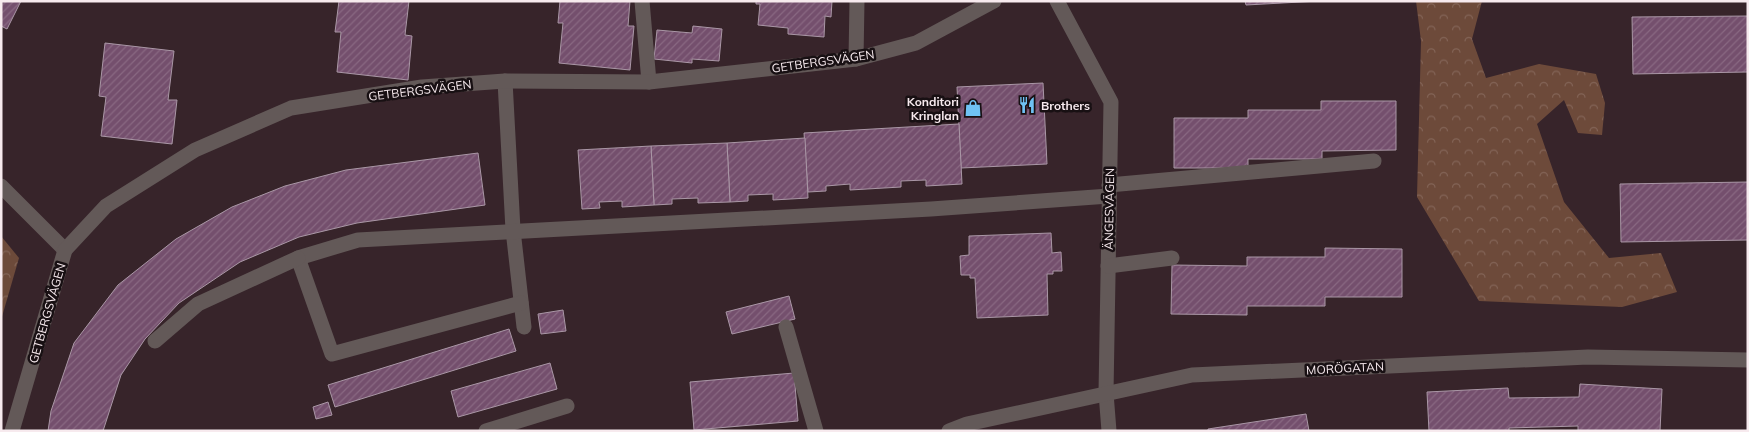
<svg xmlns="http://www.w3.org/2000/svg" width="1749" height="432" viewBox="0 0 1749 432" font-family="Mulish,sans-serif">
<defs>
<pattern id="forest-crowns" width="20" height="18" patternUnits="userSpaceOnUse" patternTransform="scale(1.25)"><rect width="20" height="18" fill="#6d4a3a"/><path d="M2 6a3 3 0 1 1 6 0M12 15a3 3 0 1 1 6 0" fill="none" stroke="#836457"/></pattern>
<pattern id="building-hatch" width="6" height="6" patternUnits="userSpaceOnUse" patternTransform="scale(1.25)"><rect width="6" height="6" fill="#744f6d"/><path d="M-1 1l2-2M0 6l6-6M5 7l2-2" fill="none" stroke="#896882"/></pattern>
</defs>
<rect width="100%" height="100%" fill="#37242a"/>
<g fill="url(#forest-crowns)">
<polygon points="1416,1 1482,1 1472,39 1486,78 1539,64 1596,74 1605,103 1602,135 1578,133 1564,100 1537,124 1564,202 1609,258 1661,253 1677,292 1622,307 1479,301 1417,197 1421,41"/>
<polygon points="1,236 19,258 1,320"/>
</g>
<g fill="url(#building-hatch)" stroke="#aa97a6">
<polygon points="1,1 21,1 7,29 1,26"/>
<polygon points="339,1 409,1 405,35 412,36 408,80 337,72 341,32 335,32"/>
<polygon points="560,1 630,1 628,26 634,26 630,70 559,63 563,23 558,23"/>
<polygon points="756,1 832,1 831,17 825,16 824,37 788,34 788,28 758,25 760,4 756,4"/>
<polygon points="1245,1 1319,1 1246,5"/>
<polygon points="1748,16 1748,72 1633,74 1632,17"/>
<polygon points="693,26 722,29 719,61 692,59 692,63 654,59 657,30 692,33"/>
<polygon points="105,43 174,51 168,100 177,100 172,144 101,136 106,97 99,96"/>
<polygon points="1043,83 1047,164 961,168 957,87"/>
<polygon points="1321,101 1396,101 1396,150 1322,151 1322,159 1248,159 1248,168 1174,168 1174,118 1248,118 1248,110 1321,110"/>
<polygon points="959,124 962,184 926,186 926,180 901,181 901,187 850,190 850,184 826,186 826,191 808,192 804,133"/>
<polygon points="805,138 808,198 773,200 773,194 748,195 748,201 730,202 727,143"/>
<polygon points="727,143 730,202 698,203 698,198 672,199 672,204 654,205 651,146"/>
<polygon points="651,146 654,205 622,207 622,201 599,202 600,208 582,209 578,150"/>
<polygon points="478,153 485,205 357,223 299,237 240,262 179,303 145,339 121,375 103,431 48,431 51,411 74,343 118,285 176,239 232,207 285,186 346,170"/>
<polygon points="1748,182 1748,240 1621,242 1620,184"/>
<polygon points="1051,233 1052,253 1061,252 1062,271 1053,271 1053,274 1047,274 1048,315 977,318 975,278 970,278 970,275 961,275 960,256 969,255 969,236"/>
<polygon points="1325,248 1402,249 1402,297 1325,297 1325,306 1247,306 1247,315 1171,314 1172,265 1247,266 1247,257 1325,257"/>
<polygon points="789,296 795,319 732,334 726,312"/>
<polygon points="563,310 566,331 541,334 538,314"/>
<polygon points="509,329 516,351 335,407 328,385"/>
<polygon points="550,363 557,389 458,417 451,391"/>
<polygon points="794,373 798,421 694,430 690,382"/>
<polygon points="1580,384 1662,389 1660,431 1578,431 1578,426 1509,428 1509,431 1429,431 1427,392 1508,388 1509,398 1579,397"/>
<polygon points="328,402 332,415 316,419 313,407"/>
<polygon points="1306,414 1309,431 1208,431 1208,429"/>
</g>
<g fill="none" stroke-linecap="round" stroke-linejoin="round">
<g stroke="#635958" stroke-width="15">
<polyline points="642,1 649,82"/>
<polyline points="1057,1 1111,102 1106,393 1109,431"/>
<polyline points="856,59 857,1"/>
<polyline points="505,81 513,230 524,327"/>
<polyline points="1109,185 1374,161"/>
<polyline points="1,186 65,250"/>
<polyline points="1108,266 1172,258"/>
<polyline points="521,303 332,354 298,258 358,240 931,209 1109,196"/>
<polyline points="786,327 816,431"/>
<polyline points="155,341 198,304 298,258"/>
<polyline points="12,431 65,250 106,206 195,150 291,108 422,87 505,81 649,82 856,59 916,43 994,1"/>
<polyline points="486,431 567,406"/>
<polyline points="949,431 967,424 1192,375 1588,357 1748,360"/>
</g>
</g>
<defs>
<g id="restaurant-bare" transform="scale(1.35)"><path d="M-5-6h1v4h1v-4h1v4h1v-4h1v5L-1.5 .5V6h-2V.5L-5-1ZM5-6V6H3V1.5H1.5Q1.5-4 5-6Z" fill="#6fc2f4" stroke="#181013" stroke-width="2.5" paint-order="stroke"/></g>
<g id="shop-bare" transform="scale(1.35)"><path d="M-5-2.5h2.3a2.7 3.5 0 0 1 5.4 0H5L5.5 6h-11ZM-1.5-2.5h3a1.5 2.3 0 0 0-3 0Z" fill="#6fc2f4" stroke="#181013" stroke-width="2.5" paint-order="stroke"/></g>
</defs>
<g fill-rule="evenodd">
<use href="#restaurant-bare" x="1027" y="105"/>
<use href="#shop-bare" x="973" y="108"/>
</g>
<g text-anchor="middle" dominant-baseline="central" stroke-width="5" stroke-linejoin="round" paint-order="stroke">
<g font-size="12" fill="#f7eaee" stroke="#181013">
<text transform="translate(823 61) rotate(-8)">GETBERGSVÄGEN</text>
<text transform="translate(420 90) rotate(-7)">GETBERGSVÄGEN</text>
<text transform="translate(1109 209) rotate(-89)">ÄNGESVÄGEN</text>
<text transform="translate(47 313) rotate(-74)">GETBERGSVÄGEN</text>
<text transform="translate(1345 368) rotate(-3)">MORÖGATAN</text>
</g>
<g font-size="12" font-weight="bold" fill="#f7eaee" stroke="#181013" text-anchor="end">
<text x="959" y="101">Konditori<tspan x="959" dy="14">Kringlan</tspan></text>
<text x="1041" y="105" text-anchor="start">Brothers</text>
</g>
</g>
<rect width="1749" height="432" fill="none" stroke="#f7eaee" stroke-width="5"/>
</svg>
